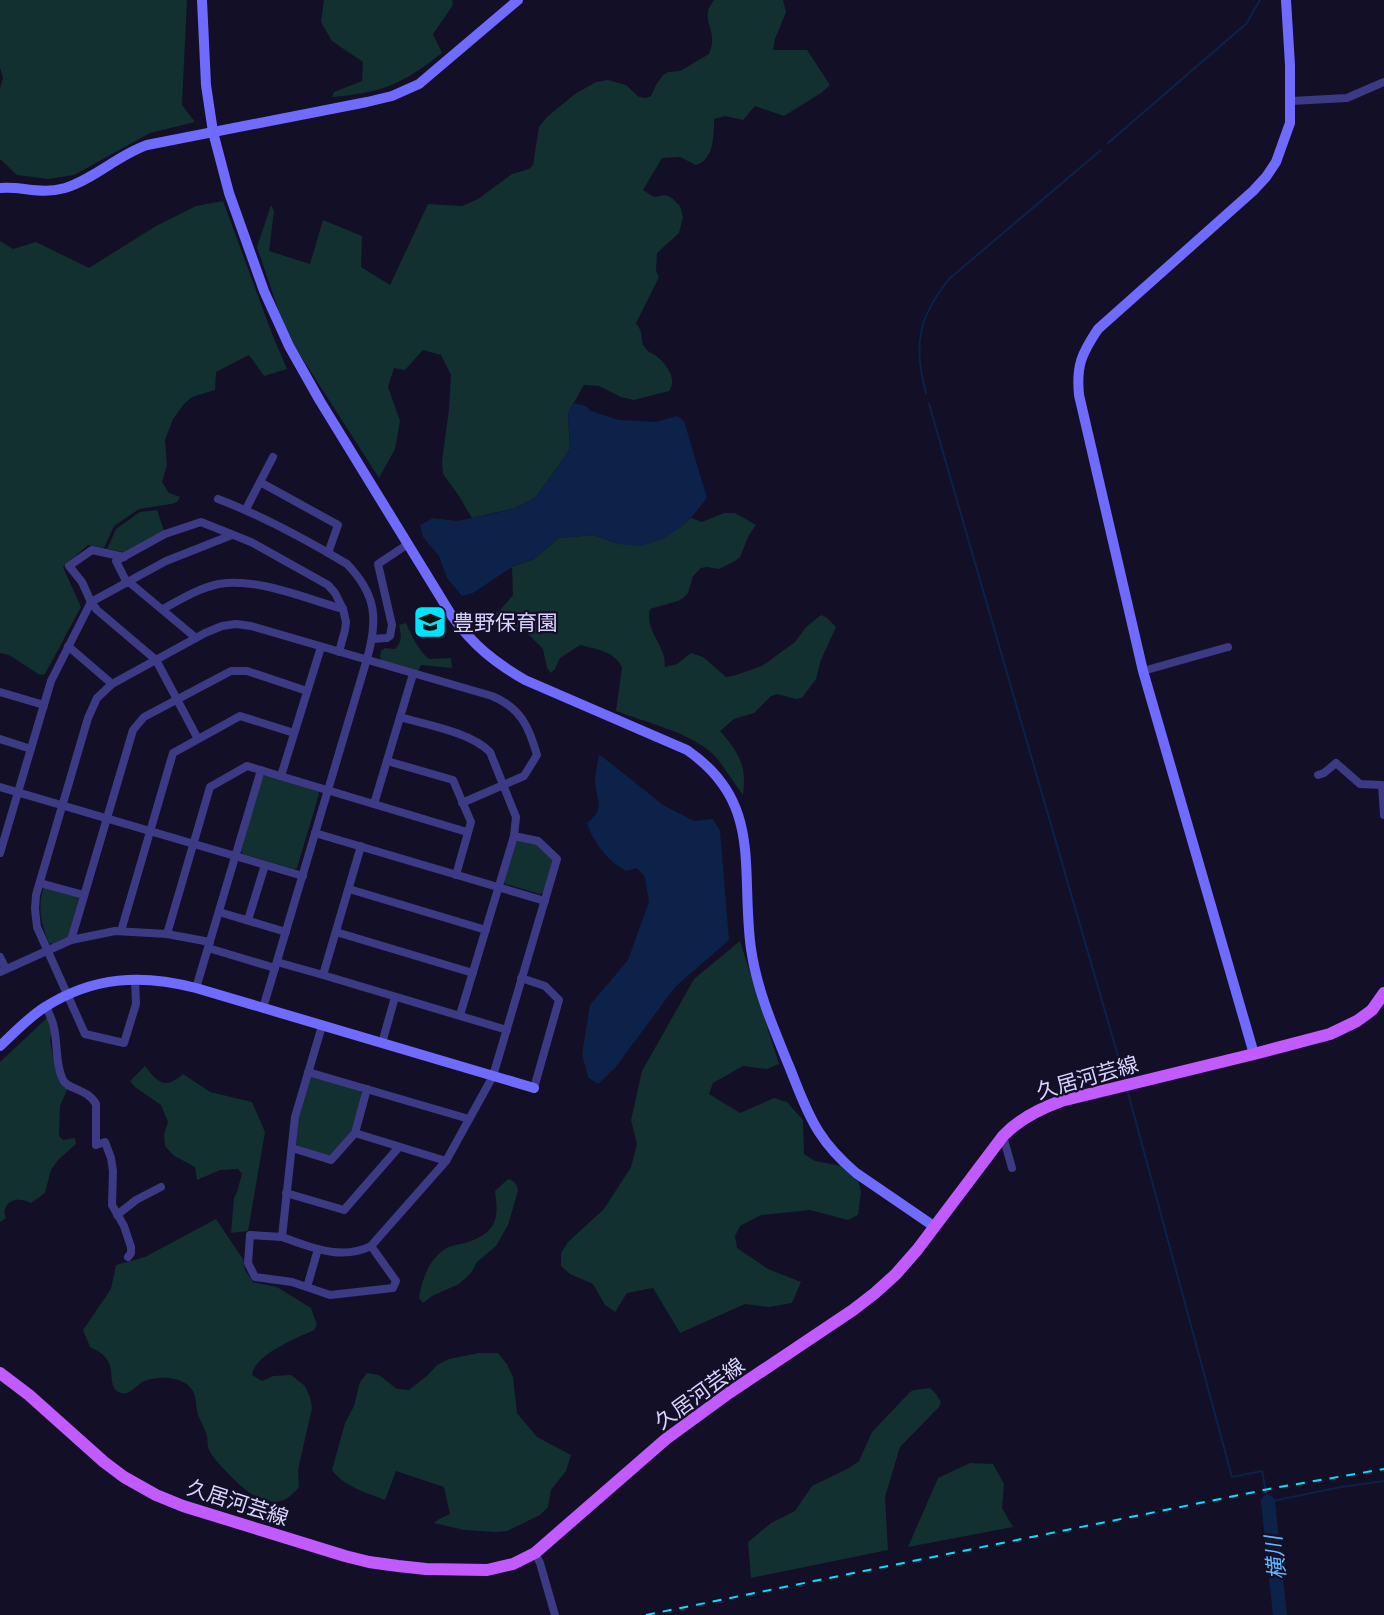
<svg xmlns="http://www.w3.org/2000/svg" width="1384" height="1615" viewBox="0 0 1384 1615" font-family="'Noto Sans','Noto Sans JP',sans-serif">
<rect width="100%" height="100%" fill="#130f26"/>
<g fill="#12302f">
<polygon points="0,0 187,0 182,105 195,122 150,133 74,175 48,179 17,175 0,159 0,88 3,78 0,68"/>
<path d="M 324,0 L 452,0 L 453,5 L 433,34 L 442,53 C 402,84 382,93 332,97 L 334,92 L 362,81 L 363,62 L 332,41 L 321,22 Z"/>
<path d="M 714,0 L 783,0 L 786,12 L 775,39 L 773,50 L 807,50 L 830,85 L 821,93 L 784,116 L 755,106 L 743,120 L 725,116 L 714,119 C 714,135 714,160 696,165 L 680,157 L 662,158 L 643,190 L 654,197 L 666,195 L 672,198 L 680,206 L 683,217 L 679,233 L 657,253 L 656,271 L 659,277 L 636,323 C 638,326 640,329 641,332 C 642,336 641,342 644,346 C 646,351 650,352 655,355 C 666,363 678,379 669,391 L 634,400 L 621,397 L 599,386 L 584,385 L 568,413 L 570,449 L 536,497 L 515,508 L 472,518 L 459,496 L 443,474 L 442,461 L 449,409 L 451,375 L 441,355 L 423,350 L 405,370 L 394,368 L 388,387 L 400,421 L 395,449 L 379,478 L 286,333 L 257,247 L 271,205 L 274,211 L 269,251 L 310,264 L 323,220 L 362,236 L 361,267 L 390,285 L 428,204 L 462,206 L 478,199 L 512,174 L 529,169 L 533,165 L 539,127 L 547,117 L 575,94 L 596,82 L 608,80 L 626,85 L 639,97 L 646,98 L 651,96 L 656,85 L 663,75 L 668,72 L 680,71 L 709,54 C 710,51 711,48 712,44 C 714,27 700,17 714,0 Z"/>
<polygon points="223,201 274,339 287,369 264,376 249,355 216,372 215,390 192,397 184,404 173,419 165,440 167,465 162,482 169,493 180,497 177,502 171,504 139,509 114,526 104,548 88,545 63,567 81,607 45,674 40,675 9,655 0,653 0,241 13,249 36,242 89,268 156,226 196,206"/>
<polygon points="157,510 164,531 129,552 123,552 107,549 116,529 140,512"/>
<path d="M 724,513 L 735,513 L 756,525 L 749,535 L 740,557 L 735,561 L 719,569 L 707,567 L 701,568 L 693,576 L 688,593 L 683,598 L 678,601 L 650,609 C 645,627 660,641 664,657 C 665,661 664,664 665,667 L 677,664 L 691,653 L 703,657 L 726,677 L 733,676 L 762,666 L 795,642 L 806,627 L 821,615 L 826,617 L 836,627 L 821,660 L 816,679 L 802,698 L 796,699 L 777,694 L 771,696 L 754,713 L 734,719 L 720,731 C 739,753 747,765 743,795 C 733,782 724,766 713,754 C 691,733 645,722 616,711 L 622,667 C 614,651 596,649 580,645 L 560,658 L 555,669 L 551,673 L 547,668 L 543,649 L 525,631 L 512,625 L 481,624 L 501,609 L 513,595 L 512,567 L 534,559 L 559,538 L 594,535 L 618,544 L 682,526 L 691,518 L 702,522 Z"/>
<path d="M 406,623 C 412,636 418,650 429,659 L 451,658 L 452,668 L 421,665 L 418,671 L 382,661 L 380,657 L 381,651 L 385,648 L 395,649 C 403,641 401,635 399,625 Z"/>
<polygon points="266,775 318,791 319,794 297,868 294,869 243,854 241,851 262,777"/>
<polygon points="517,840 536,844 553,859 544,892 540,894 505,884 503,881 515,841"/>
<path d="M 44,886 L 79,897 L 68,938 L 54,944 L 49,943 C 41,924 37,907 44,886 Z"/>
<polygon points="740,941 779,1064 767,1069 743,1066 713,1083 709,1094 740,1113 774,1098 787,1102 803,1120 804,1154 815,1161 841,1166 858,1180 861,1192 858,1215 848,1220 810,1210 761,1215 740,1226 735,1236 737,1248 768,1269 801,1282 792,1303 769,1307 745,1304 680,1333 653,1288 627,1293 615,1312 605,1305 593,1284 570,1274 561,1266 561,1253 568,1242 604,1209 631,1167 637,1144 631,1120 642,1071 694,979"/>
<path d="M 47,1018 L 53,1029 L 50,1040 L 54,1064 L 56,1070 L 64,1078 L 67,1090 L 60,1106 L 59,1136 L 63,1140 L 75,1138 L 76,1144 L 58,1160 L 51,1170 L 45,1193 L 31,1203 C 28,1202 25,1200 21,1200 C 10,1198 1,1208 6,1218 L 0,1222 L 0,1062 Z"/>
<path d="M 145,1066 C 158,1083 165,1090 183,1074 L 210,1092 L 252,1102 L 265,1132 L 248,1231 L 231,1233 L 234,1198 L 237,1192 L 242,1174 L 238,1169 L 220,1170 L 197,1180 L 195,1167 L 173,1155 L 165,1146 L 164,1134 L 168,1122 L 161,1105 L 135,1087 L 130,1081 Z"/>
<polygon points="314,1076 360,1091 362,1094 352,1131 332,1155 329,1156 298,1146 296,1144 298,1121 310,1077"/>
<path d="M 508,1179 C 515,1181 517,1184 518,1191 L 508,1225 L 496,1246 L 477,1262 L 471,1273 L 459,1284 L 432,1296 L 423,1303 L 419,1298 C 422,1279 430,1256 449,1247 C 458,1244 468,1243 476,1239 C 499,1228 498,1213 495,1191 Z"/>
<path d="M 216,1219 L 243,1259 L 245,1270 L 253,1282 L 277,1287 L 311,1308 L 317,1325 L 314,1330 C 297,1338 255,1354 252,1375 L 262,1381 L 273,1376 L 291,1375 L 305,1386 L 310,1397 L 312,1408 L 300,1461 L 298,1471 L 299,1487 C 293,1494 286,1501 276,1502 C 272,1502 254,1496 250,1493 C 240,1486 214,1461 209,1450 C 207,1446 208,1441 207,1436 C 205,1429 201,1422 198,1415 C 195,1404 198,1394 188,1385 C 177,1376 157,1376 144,1381 C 136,1385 130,1396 121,1393 C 108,1390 114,1371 108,1361 C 104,1354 98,1351 90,1347 L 83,1330 L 111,1289 L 116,1265 L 145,1257 Z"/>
<path d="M 479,1353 L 498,1353 L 507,1364 L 513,1377 L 517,1413 L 537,1437 L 571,1455 L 566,1471 L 551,1490 L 548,1507 L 540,1515 L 507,1531 L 495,1532 L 464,1530 L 434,1523 L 439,1519 L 450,1514 L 444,1487 L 396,1471 L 385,1500 C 367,1493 343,1486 332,1470 L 345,1423 L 354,1406 L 360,1382 L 367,1373 L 379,1375 L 397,1389 L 409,1390 L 428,1375 L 437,1365 L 449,1359 Z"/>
<polygon points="930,1388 936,1394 941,1402 939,1407 900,1447 885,1497 888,1550 751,1578 748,1542 771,1523 795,1511 812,1486 849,1468 859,1461 872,1432 910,1392 914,1390"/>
<polygon points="970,1463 993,1464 1004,1484 1002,1508 1013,1527 908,1547 938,1478"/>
</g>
<g fill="#0c2248">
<polygon points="574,403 586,406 591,411 619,420 655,422 677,416 684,421 707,498 691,518 682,526 663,539 641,546 618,544 594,535 559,538 534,559 512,567 473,593 462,596 447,578 439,556 423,537 420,525 433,518 457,521 492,514 515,508 536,497 570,449 568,413"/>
<path d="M 599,754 L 663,805 L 694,821 L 713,819 L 720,831 L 729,940 L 675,987 L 615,1068 L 598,1084 L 588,1077 L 582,1054 L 590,1005 L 628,960 L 649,902 L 645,877 L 637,868 L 626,871 C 608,861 593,842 587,823 C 607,807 595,799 595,778 C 596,770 598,762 599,754 Z"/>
</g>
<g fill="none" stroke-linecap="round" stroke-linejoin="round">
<g stroke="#0c2248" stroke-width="2">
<polyline points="1108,143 1233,35 1246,24 1260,0"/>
<path d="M 926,393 C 913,345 918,318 949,279 L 1101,150"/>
<polyline points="929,404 1125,1080"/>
<polyline points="1127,1089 1232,1477 1262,1471 1268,1502 1341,1487 1384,1481"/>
</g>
<polyline stroke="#0c2248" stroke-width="14" points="1268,1502 1280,1615"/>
<g stroke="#3d3a85" stroke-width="8">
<polyline points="1291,101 1347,98 1384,82"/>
<polyline points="260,482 273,457"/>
<path d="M 218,499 C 263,516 305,539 347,564 C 377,595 378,620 367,659 L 263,1008"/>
<polyline points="246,509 260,482 338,525 328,553"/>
<polyline points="124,557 92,550 69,566 82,582 91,602 97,610 156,660 198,739"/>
<polyline points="129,582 196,638"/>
<polyline points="127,583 116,561 165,534 201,522 251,542 328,585 335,593 343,609 346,622 345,630 339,652"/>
<path d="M 163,609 C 181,599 199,588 219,584 C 256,577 307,599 343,609"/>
<polyline points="372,639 387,638 390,636 392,625 378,564 408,544"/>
<polyline points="68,646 112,684"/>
<polyline points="1143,671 1228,647"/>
<polyline points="0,692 44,705"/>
<path d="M 400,717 C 427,725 470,732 490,752 L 516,817 L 514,836 L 460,1015"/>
<polyline points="0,739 31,749"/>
<polyline points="387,761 453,780 471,822 456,875"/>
<polyline points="1318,775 1324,773 1336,763 1360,784 1382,785 1384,815"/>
<polyline points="281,776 321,647"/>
<polyline points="0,787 303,876"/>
<polyline points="374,804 413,674"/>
<polyline points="315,833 545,901"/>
<polyline points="0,853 51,681 91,602 166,561 232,535"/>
<polyline points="40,883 84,895"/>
<polyline points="349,889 486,930"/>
<polyline points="219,912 286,932"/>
<polyline points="248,920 265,865"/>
<polyline points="121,931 173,753 240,716 294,733"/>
<polyline points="336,932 473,973"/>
<polyline points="167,934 210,787 247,766 467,832"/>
<polyline points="71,940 133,730 144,717 231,671 247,671 307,691"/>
<polyline points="208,948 275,968"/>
<polyline points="0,957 6,969"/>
<polyline points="277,962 323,975 507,1030"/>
<polyline points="0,972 71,940 115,931 167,934 210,942"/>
<polyline points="323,975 361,846"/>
<polyline points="521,978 545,986 559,1000 534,1088"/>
<path d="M 135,979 L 136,1004 L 124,1043 L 85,1034 L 37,927 L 35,909 L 36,895 L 88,718 L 97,698 L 112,684 L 205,633 L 222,626 L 236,624 L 251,626 L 492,696 C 521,708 529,727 537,755 L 524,776 L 462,803"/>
<polyline points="196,988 261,770"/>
<path d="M 46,1006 C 49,1014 53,1021 54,1028 C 58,1045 55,1064 63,1080 C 68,1090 87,1088 96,1104 L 96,1145 L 105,1142 L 111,1158 L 113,1171 L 112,1205 L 124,1226 L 131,1247 L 131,1253 L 128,1257"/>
<polyline points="322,1026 295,1117 282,1237 250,1235 248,1263 255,1277 292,1282 330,1295 393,1288 396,1281 371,1246 446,1161 493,1076 557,859 538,841 514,836"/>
<polyline points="382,1043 395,997"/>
<polyline points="308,1072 469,1119"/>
<polyline points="355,1133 446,1161"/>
<polyline points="1003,1136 1012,1168"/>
<polyline points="292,1148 331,1160 355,1133 367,1089"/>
<polyline points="286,1193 344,1210 399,1147"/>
<polyline points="117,1215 136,1200 161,1187"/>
<path d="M 282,1237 C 311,1247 341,1261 371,1246"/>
<polyline points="307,1287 318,1249"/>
<polyline points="535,1553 540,1563 555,1615"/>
</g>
<g stroke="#6f6bff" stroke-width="10">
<path d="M 202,0 L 206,85 L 213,132 L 229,193 L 264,291 L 289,346 L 320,401 L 452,616 C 473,645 494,662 525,680 L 687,750 C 764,803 740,869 751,949 C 757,990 773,1027 789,1066 C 798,1088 806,1112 819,1132 C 829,1148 842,1161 856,1173 L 935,1227"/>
<path d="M 0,188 C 23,186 40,195 65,188 C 94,179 118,155 147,145 L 367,102 L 392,96 L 419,84 L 518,0"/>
<path d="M 0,1046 C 15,1032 29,1017 45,1007 C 94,976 142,974 196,988 L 534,1088"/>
<path d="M 1254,1054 L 1143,671 L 1079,395 C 1076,365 1082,353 1098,329 L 1253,191 L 1266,177 L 1276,162 L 1290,123 L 1290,65 L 1286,0"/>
</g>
<path stroke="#c25bff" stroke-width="12" d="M 0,1373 L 29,1395 L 104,1462 L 124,1477 L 156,1495 L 183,1506 L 345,1556 L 369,1562 L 398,1566 L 426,1569 L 487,1570 L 513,1564 L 535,1553 L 666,1439 L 729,1393 L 853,1310 L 875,1293 L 896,1274 L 917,1250 L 1003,1136 C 1019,1119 1039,1109 1061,1101 L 1254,1054 L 1330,1034 L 1357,1021 L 1372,1010 L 1384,993"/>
<polyline stroke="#00e5ff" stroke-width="2" stroke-dasharray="9 8" stroke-linecap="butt" points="646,1615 1274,1488 1384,1469"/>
</g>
<defs>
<g id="school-square" transform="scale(1.725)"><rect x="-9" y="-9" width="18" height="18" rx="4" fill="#00e5ff" stroke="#130f26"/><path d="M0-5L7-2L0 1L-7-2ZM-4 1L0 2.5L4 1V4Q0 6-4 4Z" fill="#111"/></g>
</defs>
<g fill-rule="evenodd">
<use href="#school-square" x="430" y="622"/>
</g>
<g text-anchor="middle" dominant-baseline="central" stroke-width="4.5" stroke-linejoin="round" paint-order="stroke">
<g font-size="21" fill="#d9d4ff" stroke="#130f26" text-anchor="start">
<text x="453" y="622">豊野保育園</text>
</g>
<g font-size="21" fill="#d9d4ff" stroke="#130f26">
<text transform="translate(1087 1077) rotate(-16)">久居河芸線</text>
<text transform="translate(699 1393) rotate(-36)">久居河芸線</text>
<text transform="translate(238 1502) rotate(18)">久居河芸線</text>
</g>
<g font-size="22" font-style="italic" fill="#62b6ff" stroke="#130f26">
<text transform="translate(1274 1558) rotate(-96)">横川</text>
</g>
</g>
</svg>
